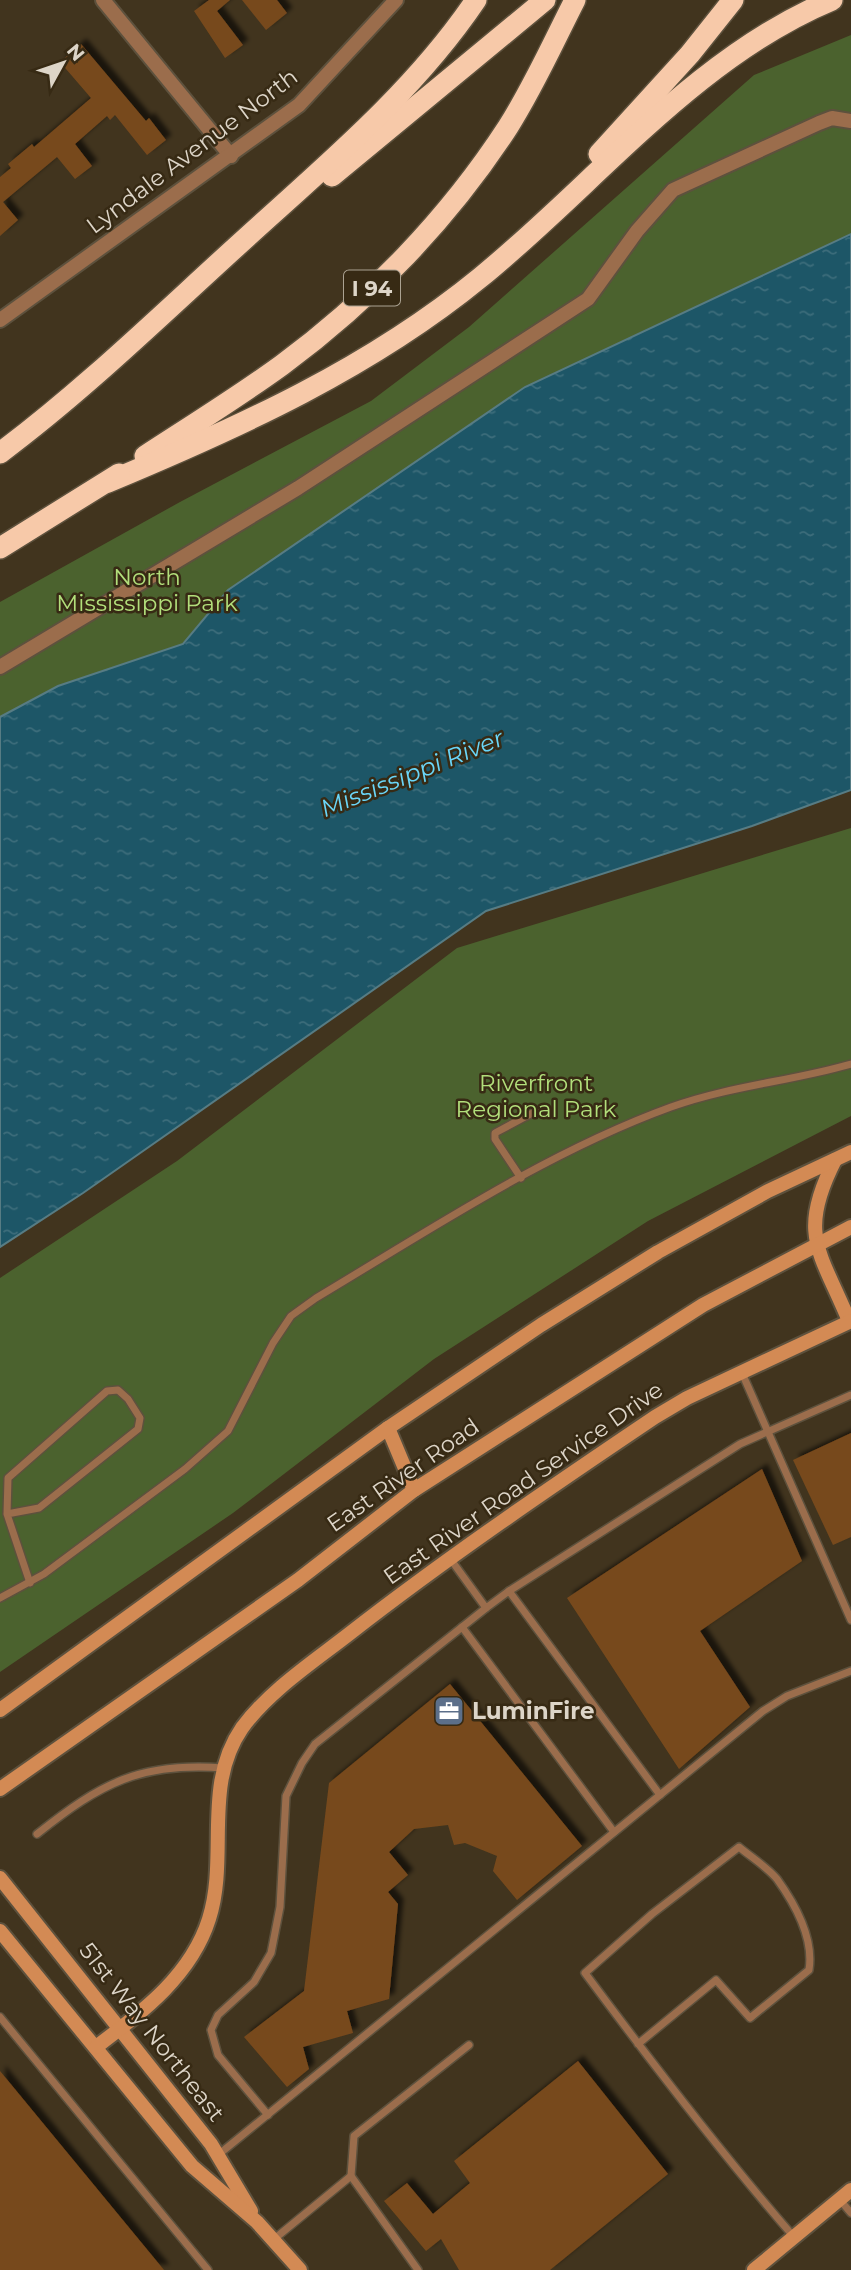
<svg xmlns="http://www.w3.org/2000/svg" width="851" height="2270" viewBox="0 0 851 2270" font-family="Montserrat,sans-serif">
<defs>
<pattern id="water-ripples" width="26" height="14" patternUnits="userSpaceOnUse" patternTransform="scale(1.75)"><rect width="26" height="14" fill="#1d5667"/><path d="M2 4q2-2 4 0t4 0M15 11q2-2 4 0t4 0" fill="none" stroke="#3d6d7b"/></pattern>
<filter id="shadow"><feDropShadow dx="5.5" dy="-5.5" stdDeviation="2" flood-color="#0009"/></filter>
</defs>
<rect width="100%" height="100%" fill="#41341e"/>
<g fill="#4b622e">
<polygon points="851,35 851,234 228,590 183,644 58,686 0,717 0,602 180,502 371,401 469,327 754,75"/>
<polygon points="851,828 851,1116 648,1221 434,1359 233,1513 0,1672 0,1278 177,1161 457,948"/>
</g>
<polygon fill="url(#water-ripples)" stroke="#577c84" stroke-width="2" points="851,234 851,790 752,826 486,911 83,1193 0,1247 0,717 58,686 183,644 228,590 525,387"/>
<g fill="#77491c" filter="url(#shadow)">
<polygon points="209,0 230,0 217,11 243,45 225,58 194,11"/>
<polygon points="242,0 277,0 287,13 266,30"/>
<polygon points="81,44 146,121 149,118 166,140 147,155 115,115 110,120 107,116 75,144 92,166 75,179 57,157 3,202 18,220 0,236 0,177 11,168 8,164 32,144 34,147 91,98 60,62"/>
<polygon points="851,1433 851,1537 833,1545 793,1460"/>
<polygon points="762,1469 802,1561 700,1631 750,1707 679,1769 567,1598"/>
<polygon points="450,1684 582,1846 517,1900 493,1871 497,1856 465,1843 454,1845 448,1825 414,1829 389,1852 408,1875 388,1892 398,1904 389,1999 347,2011 353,2033 303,2047 309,2069 287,2087 244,2037 304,1991 329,1783"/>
<polygon points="578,2061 668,2174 550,2270 459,2270 441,2239 426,2251 384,2201 407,2183 433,2214 470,2183 454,2161"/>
<polygon points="0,2071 164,2270 0,2270"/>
</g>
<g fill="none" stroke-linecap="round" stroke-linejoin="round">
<g stroke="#5d513d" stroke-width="10">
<g id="lane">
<polyline points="521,1178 495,1139 495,1133 538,1110"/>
<polyline points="742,1373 851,1620"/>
<polyline points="7,1514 39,1508 138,1429 140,1418 128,1399 118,1390 107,1391 8,1478 7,1514 30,1583"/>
<polyline points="449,1557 486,1608 509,1591 660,1795"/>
<polyline points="509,1591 740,1444 851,1395"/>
<path d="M 0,1598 L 44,1574 L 185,1469 L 228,1431 L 273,1343 L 291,1316 L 316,1298 C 428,1231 547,1152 671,1107 C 729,1086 792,1081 851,1064"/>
<polyline points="462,1627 614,1832"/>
<path d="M 37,1834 C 101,1783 140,1762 223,1768"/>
<polyline points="0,2017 208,2270"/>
<path d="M 638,2044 L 716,1980 L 750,2018 L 809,1970 C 814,1939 795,1904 777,1879 C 767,1867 751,1857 739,1847 L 652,1914 L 585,1973 C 652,2063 720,2152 794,2237"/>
<polyline points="268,2115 218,2055 211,2030 218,2015 254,1982 271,1953 280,1907 286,1796 302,1763 315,1744 486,1608"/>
<polyline points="218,2155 763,1711 787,1696 851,1671"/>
<polyline points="351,2176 354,2136 469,2045"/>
<polyline points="840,2200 851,2213"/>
<polyline points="273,2240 351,2176 418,2270"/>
</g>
</g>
<g stroke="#5d513d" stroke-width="18">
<g id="street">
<polyline points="103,0 231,156"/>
<polyline points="0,320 299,105 396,0"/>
<polyline points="0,667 298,488 588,299 637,231 673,190 819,123 832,118 851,121"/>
</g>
</g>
<g stroke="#5d513d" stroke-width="18">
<g id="secondary">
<path d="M 835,1160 C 797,1234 820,1251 849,1321"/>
<polyline points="388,1428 414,1490"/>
<polyline points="0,1710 388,1428 541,1325 658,1252 768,1191 851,1152"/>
<polyline points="0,1789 298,1580 414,1490 703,1305 851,1227"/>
<polyline points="0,1878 211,2144 251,2211"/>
<polyline points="0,1931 192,2166 257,2222 300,2270"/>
<path d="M 96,2047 C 142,2012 191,1976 209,1919 C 229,1856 202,1786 242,1728 C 269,1691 313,1662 349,1634 C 448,1557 551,1487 655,1417 L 687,1398 L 851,1321"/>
<polyline points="754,2270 851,2190"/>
</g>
</g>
<g stroke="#5d513d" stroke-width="24">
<g id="highway">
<polyline points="599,154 690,54 733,0"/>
<polyline points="332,176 545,0"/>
<path d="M 0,453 C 83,391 159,317 236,247 C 320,170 412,95 476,0"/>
<path d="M 145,456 C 191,426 238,397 282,365 C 370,300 449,218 508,127 C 534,86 553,43 575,0"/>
<path d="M 108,482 C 240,427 370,368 481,277 C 594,185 695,57 832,0"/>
<polyline points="0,548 119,474"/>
</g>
</g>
<use href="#lane" stroke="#9b6d4c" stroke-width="7"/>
<use href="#street" stroke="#9b6d4c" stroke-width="14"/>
<use href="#secondary" stroke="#d38a54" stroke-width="14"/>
<use href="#highway" stroke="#f7c9a9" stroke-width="21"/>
</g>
<defs>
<g id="office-square" transform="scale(1.575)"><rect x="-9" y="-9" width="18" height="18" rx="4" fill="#5c6f8a" stroke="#372a14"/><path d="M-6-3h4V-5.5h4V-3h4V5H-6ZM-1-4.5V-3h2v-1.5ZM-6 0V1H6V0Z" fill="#fff"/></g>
</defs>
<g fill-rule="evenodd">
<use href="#office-square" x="449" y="1711"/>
</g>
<g text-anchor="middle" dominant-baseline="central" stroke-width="5" stroke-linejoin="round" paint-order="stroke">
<rect fill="#372a14" stroke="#aba292" stroke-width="2" x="344" y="270.5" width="56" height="35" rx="5"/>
<g font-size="21" font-weight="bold" fill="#ddd5c8">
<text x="372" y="288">I 94</text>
</g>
<g font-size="23" fill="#ddd5c8" stroke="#372a14">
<text transform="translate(192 151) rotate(-37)">Lyndale Avenue North</text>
<text transform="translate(403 1475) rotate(-35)">East River Road</text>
<text transform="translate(523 1483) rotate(-35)">East River Road Service Drive</text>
<text transform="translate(152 2032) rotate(52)">51st Way Northeast</text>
</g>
<g font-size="23" fill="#b2df7b" stroke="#372a14">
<text x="147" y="577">North<tspan x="147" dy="26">Mississippi Park</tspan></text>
<text x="536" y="1083">Riverfront<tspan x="536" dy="26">Regional Park</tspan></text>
</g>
<g font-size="23" font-weight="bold" fill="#ddd5c8" stroke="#372a14" text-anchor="start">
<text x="472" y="1711">LuminFire</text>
</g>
<g font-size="24" font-style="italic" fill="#6ad6f8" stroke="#372a14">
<text transform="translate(412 773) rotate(-22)">Mississippi River</text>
</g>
</g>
<g transform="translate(63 63) rotate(50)" stroke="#372a14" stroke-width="5" paint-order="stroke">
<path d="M0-5L12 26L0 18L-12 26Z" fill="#ddd5c8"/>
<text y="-10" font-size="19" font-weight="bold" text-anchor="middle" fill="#ddd5c8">N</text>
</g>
</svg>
